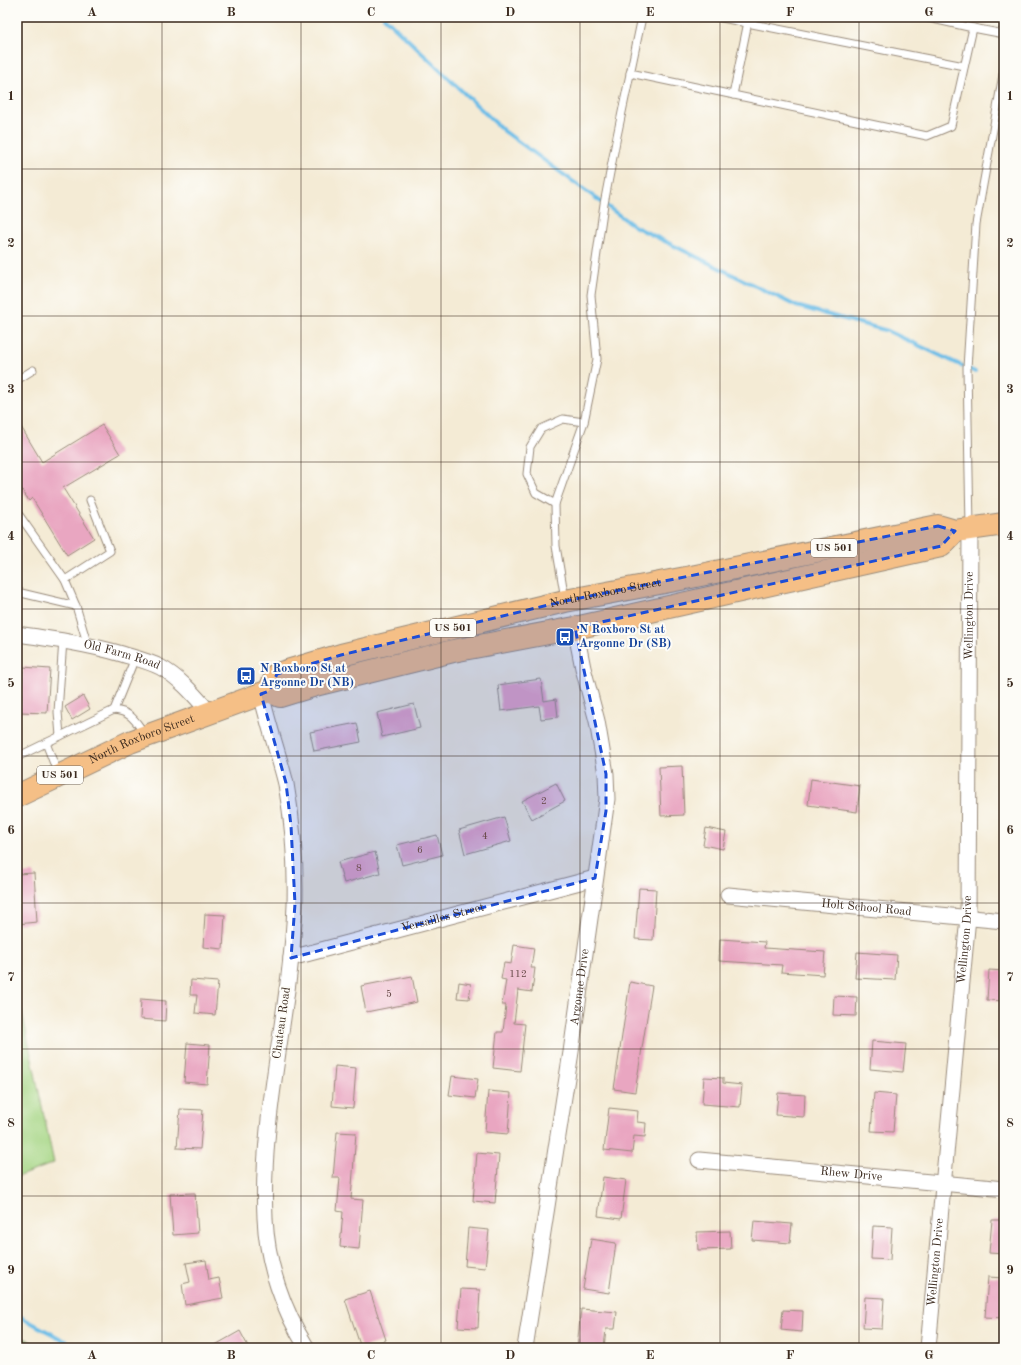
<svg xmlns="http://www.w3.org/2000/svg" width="1021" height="1365" viewBox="0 0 1021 1365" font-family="'Old Standard TT',serif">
<rect width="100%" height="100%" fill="#fdfcf7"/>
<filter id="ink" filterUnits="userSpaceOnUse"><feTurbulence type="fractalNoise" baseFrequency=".025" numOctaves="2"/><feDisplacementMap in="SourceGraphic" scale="8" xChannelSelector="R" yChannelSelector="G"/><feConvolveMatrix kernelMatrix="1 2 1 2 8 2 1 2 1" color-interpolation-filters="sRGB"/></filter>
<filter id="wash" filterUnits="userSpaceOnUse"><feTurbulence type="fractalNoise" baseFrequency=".012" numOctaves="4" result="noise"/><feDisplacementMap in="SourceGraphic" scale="16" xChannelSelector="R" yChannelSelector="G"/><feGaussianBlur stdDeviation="0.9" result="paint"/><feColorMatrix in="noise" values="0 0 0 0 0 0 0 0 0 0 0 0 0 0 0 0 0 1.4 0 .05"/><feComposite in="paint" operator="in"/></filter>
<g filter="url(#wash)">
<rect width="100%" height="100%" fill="#f4ebd5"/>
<polygon fill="#a6d685" stroke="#708052" points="17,988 54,1163 17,1177"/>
<polygon fill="#84b772" stroke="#607048" points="17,1334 42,1348 17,1348"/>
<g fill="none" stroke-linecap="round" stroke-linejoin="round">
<g stroke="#6cbde7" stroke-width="4">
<polyline points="384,17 504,131 634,226 796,306 888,331 975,372"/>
<polyline points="999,373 1004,374"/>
<polyline points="17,1315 78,1348"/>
</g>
</g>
<g id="blocks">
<g fill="#e9a6c1">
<polygon points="17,420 42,462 102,425 120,454 63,488 94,538 67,555 32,498 29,501 17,482"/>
<polygon points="23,667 50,669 47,713 20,712"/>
<polygon points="541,679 544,701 556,699 558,717 541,719 539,706 501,711 498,685"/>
<polygon points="83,696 90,709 72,720 65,707"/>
<polygon points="414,704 420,728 382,737 377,713"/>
<polygon points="357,723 361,742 314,751 310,732"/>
<polygon points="682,766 684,815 661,816 659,767"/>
<polygon points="811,779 860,786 857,812 808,805"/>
<polygon points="556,783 565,801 532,819 522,801"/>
<polygon points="504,817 511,841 465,854 459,830"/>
<polygon points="706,828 726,832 723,849 703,845"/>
<polygon points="437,835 442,855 402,865 397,845"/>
<polygon points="375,852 380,873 344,883 338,862"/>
<polygon points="34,873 37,922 17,924 17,874"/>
<polygon points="639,888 656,889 653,940 635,939"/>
<polygon points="205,914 225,915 223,949 203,947"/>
<polygon points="720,939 765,942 764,948 825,952 823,975 781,972 782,965 719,961"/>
<polygon points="514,945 534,948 531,968 535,968 532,992 518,990 514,1023 525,1024 520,1071 493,1068 497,1032 503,1032 506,1005 502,1005 506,980 501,979 504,963 511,964"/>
<polygon points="857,952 897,955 895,980 855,978"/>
<polygon points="989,970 1004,971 1004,1001 987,1000"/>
<polygon points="412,976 417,1002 366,1012 361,986"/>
<polygon points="191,980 218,982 215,1015 195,1013 197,995 190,995"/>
<polygon points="459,982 471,984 469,999 457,998"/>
<polygon points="630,982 652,986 635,1092 614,1089"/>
<polygon points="834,996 857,997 856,1016 833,1015"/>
<polygon points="141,999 166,1001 165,1021 140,1019"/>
<polygon points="872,1041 906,1044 903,1072 870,1069"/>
<polygon points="187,1043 210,1045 207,1084 184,1082"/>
<polygon points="335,1066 356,1068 353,1108 332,1106"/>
<polygon points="452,1076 478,1079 475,1098 449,1095"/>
<polygon points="704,1077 723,1078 723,1083 742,1085 740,1107 702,1104"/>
<polygon points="488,1091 511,1093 508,1134 485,1132"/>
<polygon points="778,1093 805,1095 804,1117 776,1115"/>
<polygon points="874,1093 896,1095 893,1132 871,1131"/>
<polygon points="609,1108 638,1111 637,1122 646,1123 645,1137 634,1136 632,1153 604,1150"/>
<polygon points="180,1109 203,1110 200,1149 177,1148"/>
<polygon points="337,1132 356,1133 351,1199 363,1200 359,1249 340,1247 343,1212 337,1211 340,1178 333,1178"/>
<polygon points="477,1153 499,1155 495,1203 473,1201"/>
<polygon points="603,1177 626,1180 621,1219 598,1216"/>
<polygon points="195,1193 198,1233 173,1235 170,1194"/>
<polygon points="992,1220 1004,1220 1004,1254 989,1253"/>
<polygon points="754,1221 792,1224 790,1243 752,1240"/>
<polygon points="873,1226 892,1227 890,1260 871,1259"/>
<polygon points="468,1228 489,1230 485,1268 465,1266"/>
<polygon points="730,1231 731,1249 698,1250 697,1232"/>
<polygon points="591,1239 616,1243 609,1293 583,1289"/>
<polygon points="206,1260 209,1280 219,1278 223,1298 185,1305 182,1284 190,1282 186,1263"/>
<polygon points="988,1277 1004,1278 1004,1318 985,1317"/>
<polygon points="461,1289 480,1290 478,1328 458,1327"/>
<polygon points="370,1291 386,1340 361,1348 345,1299"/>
<polygon points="865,1297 884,1298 882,1329 863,1328"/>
<polygon points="581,1309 617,1312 615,1329 606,1329 604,1348 577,1348"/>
<polygon points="783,1310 803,1311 802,1332 781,1330"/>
<polygon points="240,1331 249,1348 210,1348"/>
</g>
</g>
</g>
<g filter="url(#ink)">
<use href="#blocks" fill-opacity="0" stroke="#988a7a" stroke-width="1"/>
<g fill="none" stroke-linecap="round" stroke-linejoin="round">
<g stroke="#988a7a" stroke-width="9">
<g id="service">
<polyline points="717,17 964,66"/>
<polyline points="924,17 973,28"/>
<polyline points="630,73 927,136 951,126 973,28 1004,34"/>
<polyline points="733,95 749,17"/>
<polyline points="17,380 33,370"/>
<polyline points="555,504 536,493 527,474 530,447 541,429 563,419 584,422"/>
<polyline points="17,512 65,580"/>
<polyline points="970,527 967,368 976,224 1004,69"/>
<polyline points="17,592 76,606"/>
<polyline points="565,599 556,546 555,504 584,422 597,359 591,295 604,204 617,136 642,17"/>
<polyline points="88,646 76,606 65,580 110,551 90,500"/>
<polyline points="114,710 135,658"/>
<polyline points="60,736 58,712 63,640"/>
<polyline points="46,743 58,774"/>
<path d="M 17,757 L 114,710 C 132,712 135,721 145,734"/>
</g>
</g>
<g stroke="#988a7a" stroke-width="17">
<g id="minor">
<path id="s1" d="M 17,634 C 52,639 88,644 122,654 C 135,658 148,661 160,667 C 179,677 195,696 209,712"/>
<path d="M 261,694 C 266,714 272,735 278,755 C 281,765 284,775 286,784 C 293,823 296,865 295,905 C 291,1010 260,1113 265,1218 C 267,1264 283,1310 307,1348"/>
<path id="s2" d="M 728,895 L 1004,921"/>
<path id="s3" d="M 291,958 L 595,878"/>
<path id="s4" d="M 699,1160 L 1004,1189"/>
<path id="s5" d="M 525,1348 L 571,1052 L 607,799 L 606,774 L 597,721 L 583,668 L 575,628"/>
<path id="s6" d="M 928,1348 L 968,917 L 970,529"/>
</g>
</g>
<g stroke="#988a7a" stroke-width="24">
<g id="trunk">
<path id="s7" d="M 269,691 L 277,674 L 341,655 L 565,601 L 691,577 L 938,526 L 955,531 L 1004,524"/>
<path id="s8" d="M 17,796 L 130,742 L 269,691 L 280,696 L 319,684 L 453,651 L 575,628 L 941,546 L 955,531"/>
</g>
</g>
<use href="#service" stroke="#fff" stroke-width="7"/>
<use href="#minor" stroke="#fff" stroke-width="15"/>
<use href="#trunk" stroke="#f5bf86" stroke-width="22"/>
</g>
</g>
<path fill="#1d4ed8" fill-opacity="0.2" stroke="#1d4ed8" stroke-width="3" stroke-dasharray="8 5" stroke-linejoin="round" d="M 938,526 L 955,531 L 941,546 L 575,628 L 606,774 L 606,811 L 595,878 L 291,958 L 295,904 L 291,826 L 286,783 L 261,694 L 269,691 L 277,674 L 341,655 L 565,601 Z"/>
<path fill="none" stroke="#3b2a1e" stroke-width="1" stroke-opacity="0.55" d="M 162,17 L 162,1348M 301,17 L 301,1348M 441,17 L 441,1348M 580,17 L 580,1348M 720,17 L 720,1348M 859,17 L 859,1348M 17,169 L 1004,169M 17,316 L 1004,316M 17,462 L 1004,462M 17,609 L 1004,609M 17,756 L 1004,756M 17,903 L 1004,903M 17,1049 L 1004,1049M 17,1196 L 1004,1196"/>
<defs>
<g id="bus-square" transform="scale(1)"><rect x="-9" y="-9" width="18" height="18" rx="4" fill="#1a4fb4" stroke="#fdfcf7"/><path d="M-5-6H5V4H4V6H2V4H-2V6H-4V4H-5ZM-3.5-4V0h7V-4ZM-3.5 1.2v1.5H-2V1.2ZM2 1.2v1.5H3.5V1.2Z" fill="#fff"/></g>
</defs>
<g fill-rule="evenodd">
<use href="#bus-square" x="565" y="637"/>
<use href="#bus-square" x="246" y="676"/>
</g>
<g text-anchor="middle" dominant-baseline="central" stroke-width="4" stroke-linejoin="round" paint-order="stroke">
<g font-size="10" fill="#664947">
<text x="544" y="801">2</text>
<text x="485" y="836">4</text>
<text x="420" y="850">6</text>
<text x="359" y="868">8</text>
<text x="518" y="974">112</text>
<text x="389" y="994">5</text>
</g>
<g fill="#fdfcf7" stroke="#75695f" stroke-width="1">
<rect x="811" y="539" width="46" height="18" rx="3"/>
<rect x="430" y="619" width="46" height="18" rx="3"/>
<rect x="37" y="766" width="46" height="18" rx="3"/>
</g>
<g font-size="11" font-weight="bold" fill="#3b2a1e">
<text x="834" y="548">US 501</text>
<text x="453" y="628">US 501</text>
<text x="60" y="775">US 501</text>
</g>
<g font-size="12" fill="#3b2a1e" stroke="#fdfcf7">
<text stroke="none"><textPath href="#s7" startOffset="357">North Roxboro Street</textPath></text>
<text stroke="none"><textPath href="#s6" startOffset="734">Wellington Drive</textPath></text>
<text stroke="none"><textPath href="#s1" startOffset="107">Old Farm Road</textPath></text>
<text stroke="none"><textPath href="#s8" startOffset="137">North Roxboro Street</textPath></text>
<text stroke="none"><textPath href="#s2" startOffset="139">Holt School Road</textPath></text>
<text stroke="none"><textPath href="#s3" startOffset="157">Versailles Street</textPath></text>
<text stroke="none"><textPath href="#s6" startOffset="410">Wellington Drive</textPath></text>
<text stroke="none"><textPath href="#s5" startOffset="365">Argonne Drive</textPath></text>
<text transform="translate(282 1023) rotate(-82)">Chateau Road</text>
<text stroke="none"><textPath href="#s4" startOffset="153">Rhew Drive</textPath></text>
<text stroke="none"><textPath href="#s6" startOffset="86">Wellington Drive</textPath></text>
</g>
<g font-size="12" font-weight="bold" fill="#164399" stroke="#fdfcf7" text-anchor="start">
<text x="579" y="630">N Roxboro St at<tspan x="579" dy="14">Argonne Dr (SB)</tspan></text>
<text x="260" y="669">N Roxboro St at<tspan x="260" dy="14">Argonne Dr (NB)</tspan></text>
</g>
</g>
<rect width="1021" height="1365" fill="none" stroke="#fdfcf7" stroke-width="44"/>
<rect x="22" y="22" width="977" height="1321" fill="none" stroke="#3b2a1e" stroke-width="1.5"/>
<g font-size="13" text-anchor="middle" font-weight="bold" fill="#3b2a1e">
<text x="92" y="16">A</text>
<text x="231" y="16">B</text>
<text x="371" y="16">C</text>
<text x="510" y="16">D</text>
<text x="650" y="16">E</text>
<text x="790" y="16">F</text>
<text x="929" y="16">G</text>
<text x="11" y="100">1</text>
<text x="1010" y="100">1</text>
<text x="11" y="247">2</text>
<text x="1010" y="247">2</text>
<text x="11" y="393">3</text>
<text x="1010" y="393">3</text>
<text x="11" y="540">4</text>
<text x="1010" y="540">4</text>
<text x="11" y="687">5</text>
<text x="1010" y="687">5</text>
<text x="11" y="834">6</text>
<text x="1010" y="834">6</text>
<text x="11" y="981">7</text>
<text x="1010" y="981">7</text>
<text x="11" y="1127">8</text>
<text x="1010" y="1127">8</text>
<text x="11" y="1274">9</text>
<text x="1010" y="1274">9</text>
<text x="92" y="1359">A</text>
<text x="231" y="1359">B</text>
<text x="371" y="1359">C</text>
<text x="510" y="1359">D</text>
<text x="650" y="1359">E</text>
<text x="790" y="1359">F</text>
<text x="929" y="1359">G</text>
</g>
</svg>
